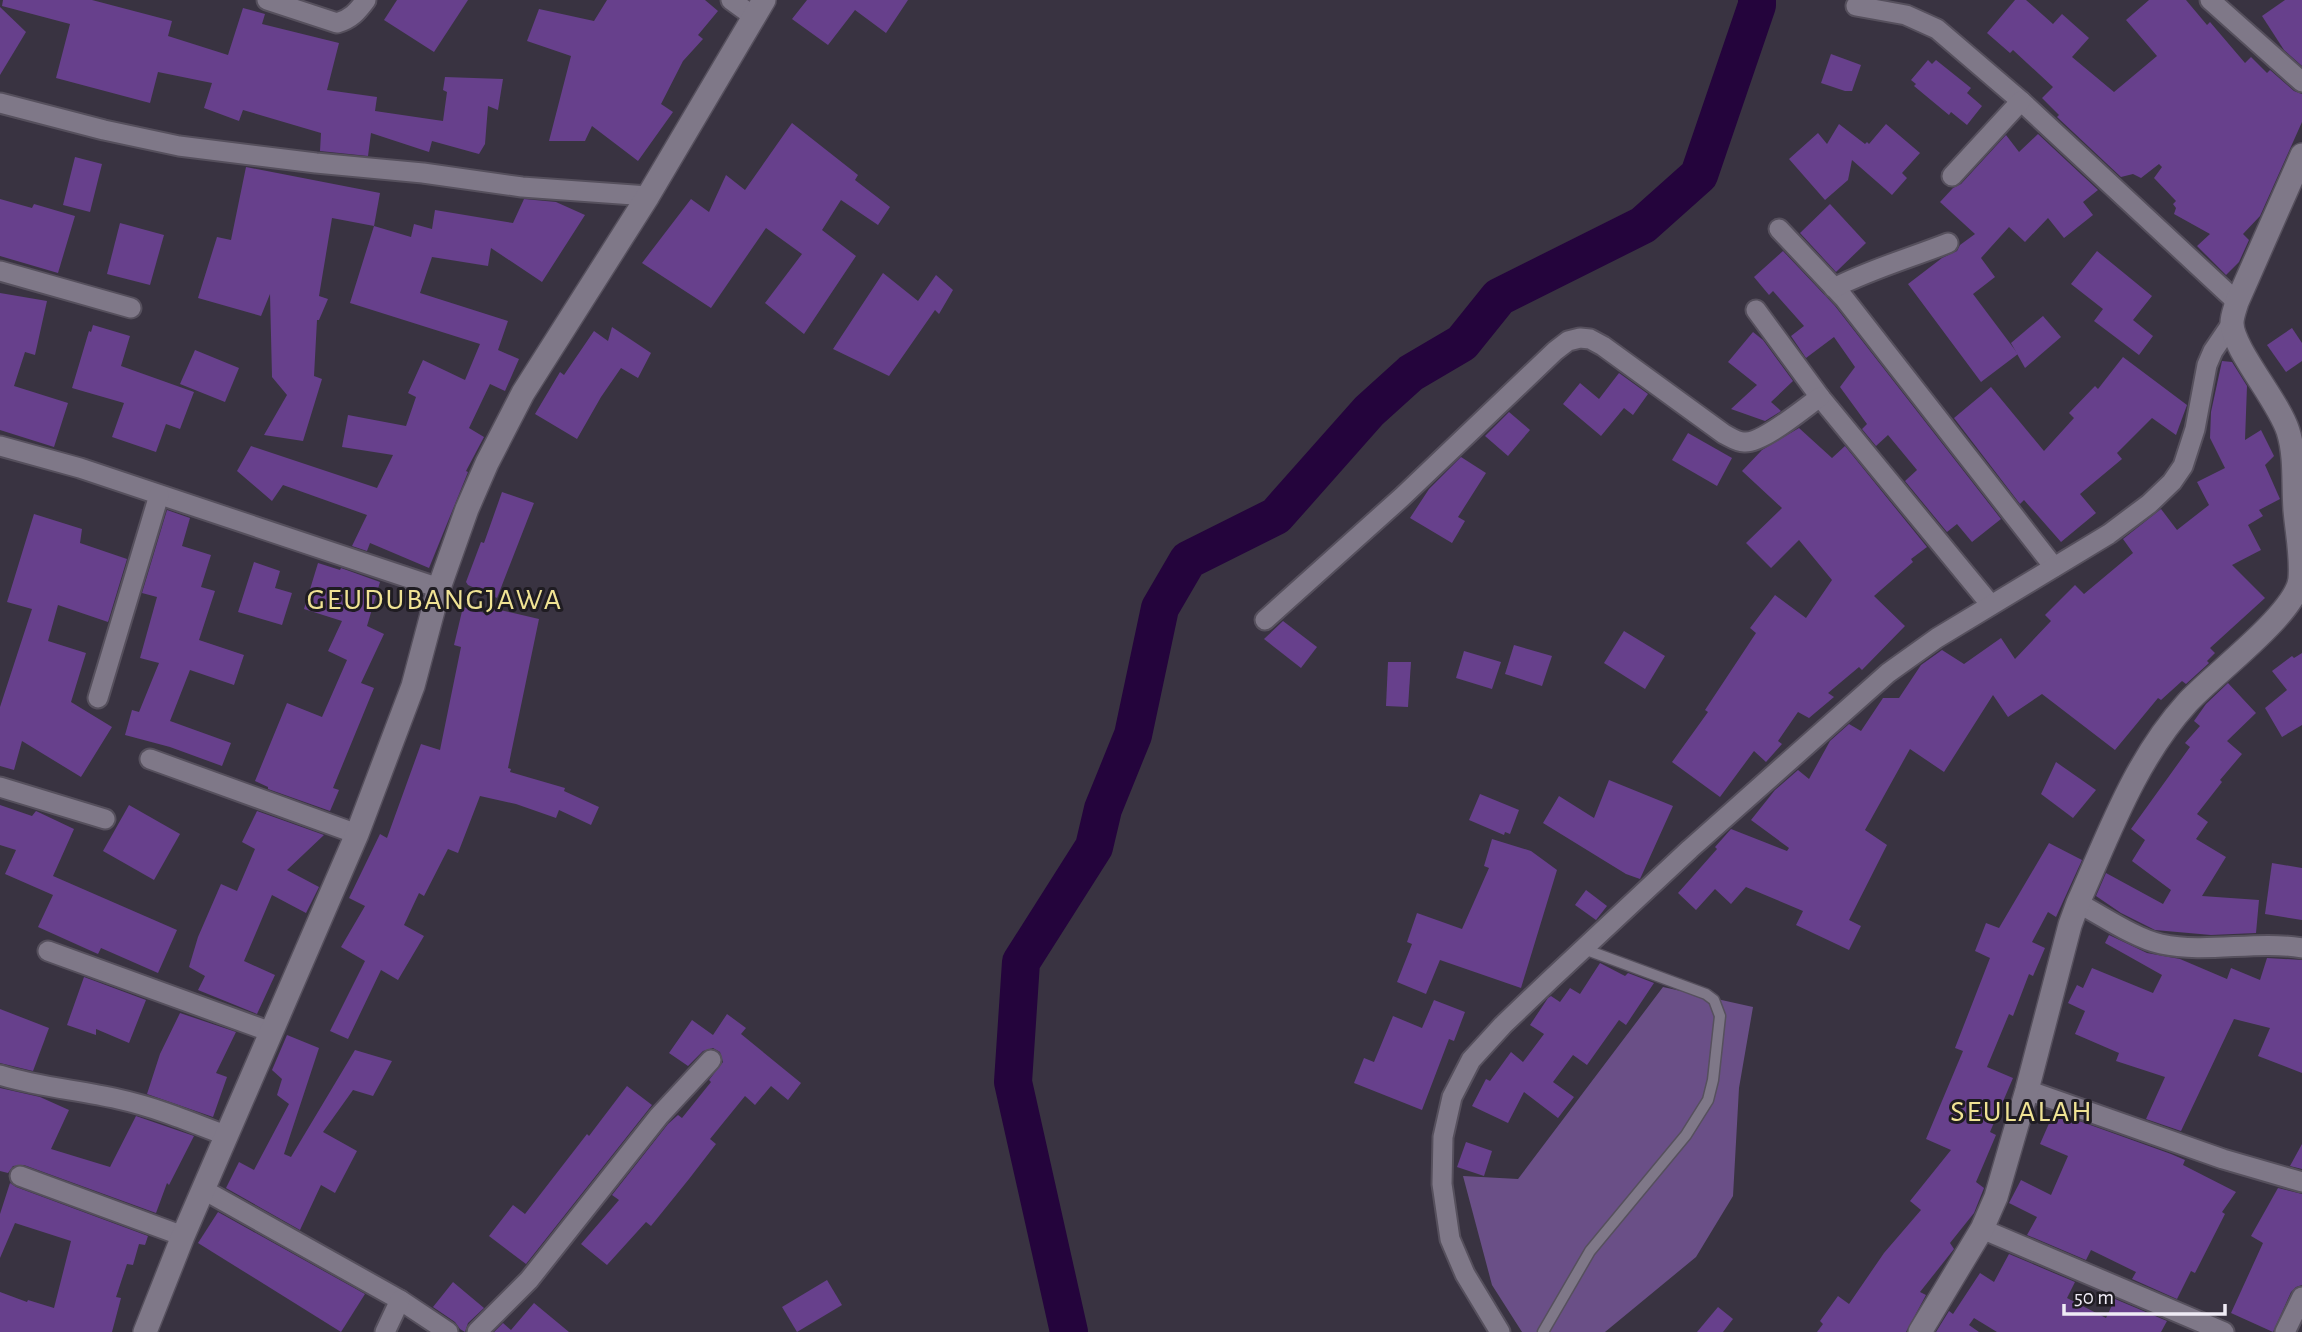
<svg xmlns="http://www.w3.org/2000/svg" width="2302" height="1332" viewBox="0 0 2302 1332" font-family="'Alegreya Sans',sans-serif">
<rect width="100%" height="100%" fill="#393341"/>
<polygon fill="#6a4f87" points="1663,987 1753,1007 1739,1088 1733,1196 1696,1257 1605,1332 1522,1332 1492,1285 1463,1176 1518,1179"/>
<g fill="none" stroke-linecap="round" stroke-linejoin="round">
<polyline stroke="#24043c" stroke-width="38" points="1069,1332 1013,1082 1021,962 1094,847 1103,809 1133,735 1160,608 1188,560 1276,516 1369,411 1411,373 1462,343 1499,297 1643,225 1699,175 1757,5 1757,0"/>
</g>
<g fill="#67408c">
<polygon points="3,0 92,0 172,21 168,36 228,55 243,8 265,14 262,24 339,43 327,90 377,97 375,111 443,121 447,92 443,90 445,77 503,79 498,110 488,106 485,144 479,154 432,141 429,152 371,133 368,156 320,151 321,133 243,110 239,121 204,108 212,83 158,72 150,103 56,78 70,24 2,6"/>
<polygon points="397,0 468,0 434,52 384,20"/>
<polygon points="607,0 705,0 718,11 698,35 703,39 683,61 661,104 673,112 638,161 592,126 585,141 549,141 571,56 527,41 539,9 594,21"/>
<polygon points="807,0 908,0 886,33 855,10 828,45 792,19"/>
<polygon points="2015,0 2026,0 2053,24 2062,14 2089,38 2072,57 2114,92 2157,56 2126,20 2149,0 2186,0 2207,25 2210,22 2245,63 2251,57 2267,73 2270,70 2294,91 2302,94 2302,122 2260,216 2243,234 2249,240 2239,262 2226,275 2197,246 2210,234 2174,214 2176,208 2173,204 2176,201 2154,178 2162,167 2159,164 2141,178 2133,174 2121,177 2057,117 2059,115 2042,98 2053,87 2013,50 2010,53 1987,33"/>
<polygon points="2285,0 2302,0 2302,66 2284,50 2262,16"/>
<polygon points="0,7 26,32 0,75"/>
<polygon points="1831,54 1861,65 1852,91 1845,91 1821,83"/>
<polygon points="1928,60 1932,64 1936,60 1971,88 1967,93 1982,106 1967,125 1951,112 1949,115 1914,86 1916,84 1911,80"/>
<polygon points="792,123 858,175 855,180 890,207 878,225 841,200 822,230 856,256 804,334 765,303 802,254 766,228 711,308 642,263 691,199 709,212 726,175 745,190"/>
<polygon points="1839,124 1865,144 1867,142 1869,144 1886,124 1920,153 1902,173 1907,178 1892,195 1852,160 1848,180 1825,200 1789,159 1818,133 1827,144"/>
<polygon points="2038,134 2098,190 2083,202 2093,215 2064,238 2048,218 2025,242 2009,227 1981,258 1995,277 1973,294 2018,354 1981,382 1908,284 1942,258 1957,251 1960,245 1975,234 1940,202 1953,188 1961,184 2006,135 2019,152"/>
<polygon points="75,157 102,164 90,212 63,205"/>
<polygon points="246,167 380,193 374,226 332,218 319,296 328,299 319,320 317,320 314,376 322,379 303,441 264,435 287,395 272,377 270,294 261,316 198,298 217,237 231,240"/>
<polygon points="0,199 32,208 34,204 75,216 58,273 0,256"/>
<polygon points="524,199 556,202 585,215 542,282 491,248 488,266 432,257 420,293 508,321 498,350 519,359 505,391 490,384 469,428 484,437 466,471 468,472 429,568 370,543 367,551 352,546 367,515 283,485 272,501 237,471 251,446 377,488 393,455 342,447 348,415 406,426 416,397 408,393 423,360 465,380 480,344 350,303 374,226 411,237 414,224 432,229 435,210 513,223"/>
<polygon points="1830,204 1866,243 1836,272 1800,233"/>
<polygon points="120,223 164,235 150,285 107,274"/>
<polygon points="1783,251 1835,306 2001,519 1972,542 1957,524 1947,532 1905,481 1917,470 1888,435 1876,446 1862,429 1867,424 1840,387 1855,367 1834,337 1806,358 1791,336 1804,326 1773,291 1769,295 1754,277"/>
<polygon points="2097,251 2152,296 2133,320 2153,336 2139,355 2094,321 2103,309 2071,284"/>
<polygon points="883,273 918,301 936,275 953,290 939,314 935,310 889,376 833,349"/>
<polygon points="0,293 47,301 35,355 25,352 14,386 68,403 54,447 0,430"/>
<polygon points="2043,316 2061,337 2025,368 2011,343"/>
<polygon points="93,325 130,336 121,366 194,392 180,429 166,424 156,452 112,437 124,403 72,388 89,331 91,332"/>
<polygon points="612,327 651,353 638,378 621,368 601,397 577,439 535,414 560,372 564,375 594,331 608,341"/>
<polygon points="2292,328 2302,343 2302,361 2286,372 2267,345"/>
<polygon points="1753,332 1763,340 1793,381 1771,402 1781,411 1765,421 1731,409 1757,385 1728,362"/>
<polygon points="195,350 239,368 225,402 180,384"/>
<polygon points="2123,357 2187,405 2176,435 2152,418 2117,453 2122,459 2080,494 2096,513 2061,542 2024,500 2020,504 1954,418 1991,387 2044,451 2074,418 2069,413 2095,386 2098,389"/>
<polygon points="2222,361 2232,362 2247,386 2245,440 2261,430 2274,456 2265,465 2280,499 2259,510 2263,516 2248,525 2261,550 2232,565 2265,598 2210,648 2215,653 2207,661 2209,663 2186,684 2182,681 2161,700 2158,698 2115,750 2042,694 2008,717 1993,695 1944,772 1910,749 1865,830 1887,845 1849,920 1861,926 1849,950 1796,925 1803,911 1746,887 1731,904 1715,889 1696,910 1678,893 1717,849 1715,847 1731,829 1787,851 1789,848 1751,820 1775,790 1798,770 1809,779 1830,741 1849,724 1861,731 1883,698 1899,698 1921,665 1942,650 1964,664 2001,638 2015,659 2051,621 2045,615 2075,585 2084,594 2133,553 2123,539 2161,509 2177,530 2209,505 2197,482 2225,468 2210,438 2211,412"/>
<polygon points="1619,373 1648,394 1633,415 1624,408 1601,436 1563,404 1580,383 1599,399"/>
<polygon points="1509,412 1530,430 1508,456 1485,436"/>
<polygon points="1799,428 1832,458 1845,446 1927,547 1911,559 1913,562 1874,596 1905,626 1862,670 1859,667 1828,693 1834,697 1809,718 1798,712 1778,741 1782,744 1766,762 1754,751 1720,797 1672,762 1708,712 1705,710 1756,633 1750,628 1775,595 1806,618 1832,580 1799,540 1771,568 1746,543 1782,508 1742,471 1762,450"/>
<polygon points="1688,433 1732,458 1717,486 1672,460"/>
<polygon points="1461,457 1486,473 1458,517 1465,521 1452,543 1410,518 1429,489"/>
<polygon points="502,492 534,503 497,598 468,585 466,582 481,542 484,543"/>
<polygon points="167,510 190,518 182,546 211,555 201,587 215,591 199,640 244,655 234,685 190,670 170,721 231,743 222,766 170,747 125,735 132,710 139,712 159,663 140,658 157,597 142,593"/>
<polygon points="34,514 82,529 80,543 127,559 108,622 58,605 48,641 86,653 71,702 112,727 81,777 22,741 14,770 0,766 0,707 32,609 7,602"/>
<polygon points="254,562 280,571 275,588 292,593 282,625 238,612"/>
<polygon points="318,563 340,570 341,568 380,582 367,626 384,634 361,683 374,688 333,788 339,790 330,811 268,789 268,787 255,781 287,703 322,717 347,660 328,651 342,621 304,609"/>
<polygon points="463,607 485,613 487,607 539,619 508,768 511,769 510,772 565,788 564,791 599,807 591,825 559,810 556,818 516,804 480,796 458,853 448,849 424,896 419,893 404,925 424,936 398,980 381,970 348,1039 330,1031 365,961 341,947 365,906 349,898 380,834 387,838 421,744 440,750 461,647 454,645"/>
<polygon points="1283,621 1317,647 1301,668 1264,639"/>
<polygon points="1624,631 1665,656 1645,689 1604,663"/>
<polygon points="1514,645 1552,656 1542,686 1505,674"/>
<polygon points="1464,651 1501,662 1492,689 1456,678"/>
<polygon points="2302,653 2302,725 2282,737 2265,708 2287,690 2272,671 2292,656 2294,658"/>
<polygon points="1388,662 1411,662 1408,707 1386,706"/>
<polygon points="2228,683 2256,713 2227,741 2242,754 2220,780 2222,782 2197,814 2208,822 2196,839 2226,857 2202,896 2259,900 2256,933 2211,935 2155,930 2121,913 2096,896 2106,873 2163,904 2171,890 2132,861 2145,840 2131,829 2190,747 2185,743 2200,726 2194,721 2206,704"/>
<polygon points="2056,762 2096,790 2073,818 2041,794"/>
<polygon points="1609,780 1673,806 1640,879 1626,874 1543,823 1559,796 1594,818"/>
<polygon points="1480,794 1519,810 1510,834 1505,832 1504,835 1469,820"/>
<polygon points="0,805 32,816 36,811 74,829 53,876 177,930 158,973 101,948 98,954 38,927 53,895 5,874 16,850 0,845"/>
<polygon points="129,805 180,834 154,880 103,851"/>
<polygon points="257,811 324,835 287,870 319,887 306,913 272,895 244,961 275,975 257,1014 198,990 205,976 189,967 198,937 221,884 237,891 255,849 242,842"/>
<polygon points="1492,839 1531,851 1557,870 1521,988 1440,960 1426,994 1397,982 1412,944 1407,942 1417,913 1462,929 1489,868 1484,866"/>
<polygon points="2049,843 2082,860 2056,917 2048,912 2032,942 2045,948 2033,976 2029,974 2013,1016 2009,1014 1987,1067 2013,1078 1990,1132 1996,1135 1976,1182 1984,1188 1974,1213 1950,1243 1954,1249 1920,1292 1926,1295 1906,1332 1817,1332 1823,1324 1820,1321 1838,1296 1849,1304 1884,1253 1921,1210 1910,1201 1951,1150 1926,1139 1963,1051 1955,1048 1990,958 1975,951 1986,923 1999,928"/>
<polygon points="2272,863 2302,868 2302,920 2265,914"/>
<polygon points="1586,890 1607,906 1596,920 1575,905"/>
<polygon points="2109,935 2147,953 2180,959 2227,979 2231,968 2260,980 2267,958 2302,960 2302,1073 2258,1056 2270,1028 2234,1019 2181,1131 2146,1119 2165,1077 2116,1061 2119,1053 2075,1034 2085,1011 2068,1003 2077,985 2083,988 2092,968 2153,993 2162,975 2105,943"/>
<polygon points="1600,963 1625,976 1628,973 1654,983 1626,1025 1619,1020 1587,1065 1573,1055 1553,1082 1574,1097 1558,1118 1524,1092 1508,1123 1472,1106 1486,1079 1490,1081 1511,1052 1523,1062 1544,1034 1530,1025 1548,998 1551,996 1560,1002 1570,988 1580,994"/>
<polygon points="84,977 146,1000 129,1043 96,1029 96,1035 67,1025"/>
<polygon points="1434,1000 1465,1012 1454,1041 1449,1039 1422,1110 1354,1083 1364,1058 1374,1062 1393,1016 1422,1028"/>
<polygon points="0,1009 49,1028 33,1071 0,1063"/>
<polygon points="180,1013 236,1032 216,1073 227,1077 213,1117 147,1094 160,1054"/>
<polygon points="727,1014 746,1028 741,1034 801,1083 788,1100 771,1086 755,1105 745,1096 710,1139 716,1144 689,1179 651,1226 646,1222 607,1265 581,1244 619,1200 612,1195 668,1124 678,1115 682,1118 711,1082 709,1080 723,1062 720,1052 713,1048 703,1051 688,1066 669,1053 692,1020 713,1035"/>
<polygon points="287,1035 319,1048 284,1154 291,1157 355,1050 392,1061 373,1096 353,1090 323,1132 357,1151 335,1193 321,1185 300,1230 226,1188 239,1162 254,1170 289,1104 277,1095 282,1079 272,1070"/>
<polygon points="627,1086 652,1105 526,1264 489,1236 513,1205 525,1214 587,1134 589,1136"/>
<polygon points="0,1088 40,1097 69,1110 51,1149 110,1167 136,1116 194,1136 169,1185 167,1183 156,1213 24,1165 13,1166 8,1173 0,1171"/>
<polygon points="2054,1112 2171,1154 2185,1160 2183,1165 2236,1192 2222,1212 2225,1214 2195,1273 2191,1271 2177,1299 2132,1279 2136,1272 2091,1250 2086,1260 2027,1235 2037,1217 2009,1203 2021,1180 2051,1195 2068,1156 2040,1144"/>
<polygon points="1466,1142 1492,1151 1484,1176 1457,1167"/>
<polygon points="2302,1144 2302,1169 2290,1166"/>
<polygon points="10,1183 16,1187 148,1236 145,1245 139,1244 133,1265 127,1264 116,1297 121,1298 112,1332 0,1332 0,1292 27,1302 28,1300 54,1308 71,1241 15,1223 0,1258 0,1214"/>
<polygon points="2278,1188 2302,1194 2302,1285 2296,1287 2291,1292 2273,1332 2231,1313 2263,1243 2251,1236"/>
<polygon points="218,1212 365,1294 341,1332 198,1243"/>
<polygon points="2009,1254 2075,1282 2067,1298 2106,1318 2115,1299 2167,1321 2161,1332 1997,1332 1974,1318 1969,1325 1979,1332 1936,1332 1949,1311 1953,1314 1980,1273 1994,1282"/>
<polygon points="827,1280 842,1305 797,1332 782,1307"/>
<polygon points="453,1282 484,1308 468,1323 465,1332 460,1329 455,1322 433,1307"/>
<polygon points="534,1303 569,1332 494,1332 503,1323 511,1330"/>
<polygon points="1718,1307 1733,1319 1723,1332 1697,1332"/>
</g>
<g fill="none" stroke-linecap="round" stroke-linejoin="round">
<g stroke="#56505d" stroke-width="13">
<polyline id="service" points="1543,1332 1590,1251 1686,1135 1708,1100 1713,1080 1720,1016 1714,1000 1706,994 1584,949"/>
</g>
<g stroke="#56505d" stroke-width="23">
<g id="minor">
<path d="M 267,0 L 337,23 C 351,19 357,12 366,0"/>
<polyline points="731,0 753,16"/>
<polyline points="2210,0 2302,82"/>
<polyline points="1856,6 1906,15 1937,29 2021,101 2237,302"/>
<polyline points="0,103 104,130 179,146 316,163 423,173 522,187 648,196"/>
<polyline points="1952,176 2021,101"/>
<polyline points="1779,229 1844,298 2054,567"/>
<polyline points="0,271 131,308"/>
<path d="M 1834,288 C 1871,269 1910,258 1948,243"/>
<polyline points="1756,310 1820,397 1991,605"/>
<polyline points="0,446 80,468 439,588"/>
<path d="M 1265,620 L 1402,497 L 1555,351 L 1568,341 L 1580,338 L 1590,339 L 1603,346 L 1724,434 C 1730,437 1737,442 1744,442 C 1762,444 1804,408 1820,397"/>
<polyline points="98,698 159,495"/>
<polyline points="150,759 357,834"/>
<polyline points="0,787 105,819"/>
<path d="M 2078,903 C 2101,915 2136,939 2161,944 C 2207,954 2255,940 2302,948"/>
<polyline points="48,951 271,1032"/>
<path d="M 0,1075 C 38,1087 79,1090 118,1099 C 155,1107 191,1122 227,1136"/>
<polyline points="2027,1090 2223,1159 2302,1182"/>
<polyline points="20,1176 183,1236"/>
<polyline points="204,1190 400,1300 448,1332"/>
<polyline points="1982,1229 2224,1332"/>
<polyline points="385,1332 400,1300"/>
<polyline points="477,1332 529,1280 659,1116 711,1060"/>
<polyline points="1500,1332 1465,1274 1450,1239 1442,1184 1443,1137 1452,1097 1471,1060 1503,1025 1550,980 1690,849 1888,673 1937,638 2109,534 2149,504 2172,482 2183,466 2195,429 2207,365 2213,351 2232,323"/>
<polyline points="2285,1332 2302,1297"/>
</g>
</g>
<g stroke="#56505d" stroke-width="26">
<g id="tertiary">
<polyline points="145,1332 183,1236 357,834 413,686 439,588 467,509 487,463 523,393 648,196 764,0"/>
<path d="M 1920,1332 L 1982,1229 L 1996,1197 L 2027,1090 L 2070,925 L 2078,903 C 2109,834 2135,760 2187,703 C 2212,675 2296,614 2300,579 C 2302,556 2297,533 2295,510 C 2293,484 2296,456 2288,431 C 2278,400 2232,348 2232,323 C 2232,316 2235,309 2237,302 L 2302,155"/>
</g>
</g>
<use href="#service" stroke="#7f7888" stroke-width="10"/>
<use href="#minor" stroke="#7f7888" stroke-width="19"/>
<use href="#tertiary" stroke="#7f7888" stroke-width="23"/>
</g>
<g text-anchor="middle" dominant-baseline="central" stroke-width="6" stroke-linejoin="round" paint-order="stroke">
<g font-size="30" letter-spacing="2" fill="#f0e394" stroke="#1f1c22">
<text x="435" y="600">GEUDUBANGJAWA</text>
<text x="2022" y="1112">SEULALAH</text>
</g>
</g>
<path d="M2064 1304v10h161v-10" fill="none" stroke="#efebf5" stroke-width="3.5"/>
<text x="2074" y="1304" font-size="21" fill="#efebf5" stroke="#1f1c22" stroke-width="5" paint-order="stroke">50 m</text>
</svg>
